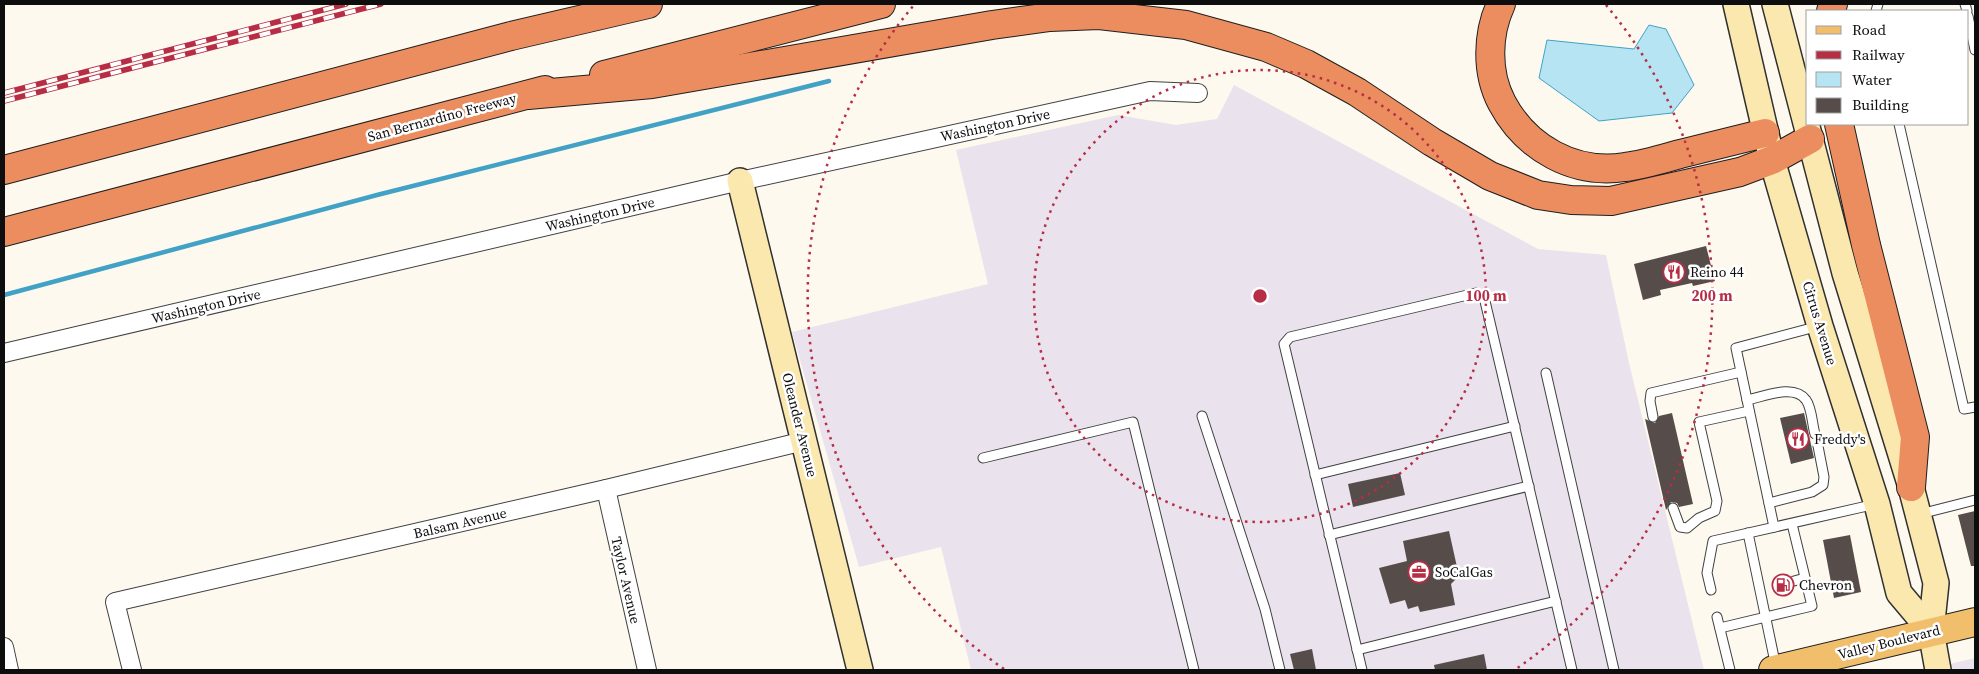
<svg xmlns="http://www.w3.org/2000/svg" width="1979" height="674" viewBox="0 0 1979 674" font-family="'Source Serif 4',serif">
<rect width="100%" height="100%" fill="#fef9ef"/>
<g fill="#eae2ec">
<polygon points="1234,85 1538,249 1606,255 1629,363 1704,670 971,670 941,547 859,567 792,332 988,284 956,150 1118,115 1176,125 1217,119"/>
<polygon points="1975,658 1975,670 1925,670"/>
</g>
<polygon fill="#b7e4f3" stroke="#41a2c6" points="1649,25 1666,29 1694,85 1672,113 1599,121 1539,78 1547,40 1634,49"/>
<g fill="none" stroke-linecap="round" stroke-linejoin="round">
<polyline stroke="#41a2c6" stroke-width="4.5" points="4,295 377,195 829,81"/>
</g>
<g fill="#564d4b">
<polygon points="1706,246 1715,281 1693,286 1692,283 1660,290 1661,295 1643,300 1634,264"/>
<polygon points="1672,413 1693,504 1679,507 1677,503 1671,502 1666,510 1645,419 1655,423 1659,416"/>
<polygon points="1804,413 1814,458 1791,464 1780,418"/>
<polygon points="1400,473 1405,495 1353,507 1348,484"/>
<polygon points="1975,511 1975,566 1971,566 1958,515"/>
<polygon points="1449,531 1459,576 1451,584 1455,605 1420,612 1418,606 1408,609 1405,600 1390,604 1379,568 1407,561 1403,541"/>
<polygon points="1850,535 1861,592 1834,598 1823,540"/>
<polygon points="1312,649 1316,670 1294,670 1290,654"/>
<polygon points="1484,654 1487,670 1435,670 1434,665"/>
</g>
<g fill="none" stroke-linecap="round" stroke-linejoin="round">
<g stroke="#414141" stroke-width="11">
<g id="lane">
<polyline points="1965,4 1967,11"/>
<polyline points="1876,11 1878,4"/>
<polyline points="1968,16 1975,50"/>
<polyline points="1899,124 1964,409 1975,407"/>
<polyline points="1546,373 1614,670"/>
<path d="M 1747,400 C 1763,397 1794,383 1806,400 C 1812,408 1812,424 1815,434"/>
<polyline points="1202,416 1265,609 1280,670"/>
<polyline points="1653,417 1650,401 1651,393 1741,372"/>
<polyline points="983,458 1133,422 1194,670"/>
<polyline points="1315,475 1515,426"/>
<polyline points="1769,503 1812,492 1823,485 1824,477 1818,446"/>
<polyline points="1673,508 1680,527 1687,528 1699,518 1715,511 1717,501 1699,422 1749,411"/>
<polyline points="1920,514 1975,500"/>
<polyline points="1774,527 1736,348 1819,326"/>
<polyline points="1748,533 1776,667"/>
<polyline points="1329,535 1529,486"/>
<polyline points="1794,581 1805,578"/>
<polyline points="1711,590 1707,573 1713,541 1876,504"/>
<polyline points="1717,617 1730,670"/>
<polyline points="1720,628 1812,606 1792,524"/>
<polyline points="1357,650 1556,601"/>
<polyline points="1362,670 1284,344 1290,337 1476,293 1484,297 1572,670"/>
</g>
</g>
<g stroke="#414141" stroke-width="20">
<g id="street">
<polyline points="4,353 740,181 1150,91 1198,93"/>
<polyline points="606,489 647,670"/>
<polyline points="4,647 9,670"/>
<polyline points="132,670 115,602 606,489 804,441"/>
</g>
</g>
<g stroke="#303030" stroke-width="28">
<g id="secondary">
<polyline points="1736,4 1772,160 1820,326 1877,504 1899,593 1931,631"/>
<polyline points="1775,4 1845,273 1911,487 1936,583 1931,631 1938,670"/>
<polyline points="740,181 860,670"/>
</g>
</g>
<g stroke="#1f1f1f" stroke-width="30">
<polyline id="primary" points="1773,670 1975,622"/>
</g>
<g stroke="#1f1f1f" stroke-width="30">
<g id="highway">
<path d="M 1501,4 C 1487,34 1486,73 1502,103 C 1526,148 1574,175 1625,167 C 1643,165 1662,159 1680,154 C 1708,147 1736,140 1765,133"/>
<polyline points="1831,11 1833,4"/>
<polyline points="604,75 881,4"/>
<polyline points="528,95 652,84 992,25 1050,17 1099,15 1186,25 1266,47 1306,64 1357,92 1432,142 1490,176 1538,195 1571,200 1611,201 1740,172 1772,160 1810,139"/>
<polyline points="1839,124 1866,245 1915,437 1911,487"/>
<polyline points="4,170 511,36 648,4"/>
<polyline points="4,232 545,90"/>
</g>
</g>
<use href="#lane" stroke="#fff" stroke-width="9"/>
<use href="#street" stroke="#fff" stroke-width="18"/>
<use href="#secondary" stroke="#fbe8ae" stroke-width="25"/>
<use href="#primary" stroke="#f1bf6c" stroke-width="28"/>
<use href="#highway" stroke="#ec8d5f" stroke-width="28"/>
<g stroke="#b62d45" stroke-width="5.5">
<g id="rail">
<polyline points="4,93 346,4"/>
<polyline points="4,101 381,4"/>
</g>
</g>
<use href="#rail" stroke="#fff" stroke-width="4" stroke-dasharray="11" stroke-linecap="butt"/>
</g>
<g fill="none" stroke="#b62d45" stroke-width="2.5" stroke-dasharray="2.5 5">
<circle cx="1260" cy="296" r="226"/>
<path d="M1004 669A452 452 0 0 1 914 5M1606 5A452 452 0 0 1 1516 669"/>
</g>
<defs>
<g id="restaurant-ring" transform="scale(1.125)"><circle r="9.5" fill="#fff" stroke="#b62d45" stroke-width="1.5"/><path d="M-5-6h1v4h1v-4h1v4h1v-4h1v5L-1.5 .5V6h-2V.5L-5-1ZM5-6V6H3V1.5H1.5Q1.5-4 5-6Z" fill="#b62d45"/></g>
<g id="office-ring" transform="scale(1.125)"><circle r="9.5" fill="#fff" stroke="#b62d45" stroke-width="1.5"/><path d="M-6-3h4V-5.5h4V-3h4V5H-6ZM-1-4.5V-3h2v-1.5ZM-6 0V1H6V0Z" fill="#b62d45"/></g>
<g id="fuel-ring" transform="scale(1.125)"><circle r="9.5" fill="#fff" stroke="#b62d45" stroke-width="1.5"/><path d="M-5.5-6h7V0h2V4h1.3V-2.5L3-4.5l.8-.8L6-3V5H2.5V1h-1V6h-7ZM-4.2-4.7v3.2H.2V-4.7Z" fill="#b62d45"/></g>
</defs>
<g fill-rule="evenodd">
<use href="#restaurant-ring" x="1674" y="272"/>
<use href="#restaurant-ring" x="1798" y="439"/>
<use href="#office-ring" x="1419" y="572"/>
<use href="#fuel-ring" x="1783" y="585"/>
</g>
<g text-anchor="middle" dominant-baseline="central" stroke-width="5" stroke-linejoin="round" paint-order="stroke">
<g font-size="14" fill="#0e0e0e" stroke="#fff">
<text transform="translate(442 117) rotate(-15)">San Bernardino Freeway</text>
<text transform="translate(995 125) rotate(-12)">Washington Drive</text>
<text transform="translate(600 214) rotate(-13)">Washington Drive</text>
<text transform="translate(206 306) rotate(-13)">Washington Drive</text>
<text transform="translate(1820 323) rotate(73)">Citrus Avenue</text>
<text transform="translate(800 425) rotate(76)">Oleander Avenue</text>
<text transform="translate(460 523) rotate(-13)">Balsam Avenue</text>
<text transform="translate(626 580) rotate(77)">Taylor Avenue</text>
<text transform="translate(1889 642) rotate(-14)">Valley Boulevard</text>
</g>
<g font-size="14" fill="#0e0e0e" stroke="#fff" text-anchor="start">
<text x="1690" y="272">Reino 44</text>
<text x="1814" y="439">Freddy's</text>
<text x="1435" y="572">SoCalGas</text>
<text x="1799" y="585">Chevron</text>
</g>
</g>
<circle cx="1260" cy="296" r="8" fill="#b62d45" stroke="#fff" stroke-width="2.5"/>
<g font-size="15" text-anchor="middle" font-weight="bold" fill="#b62d45" stroke="#fff" stroke-width="5" stroke-linejoin="round" paint-order="stroke">
<text x="1486" y="301">100 m</text>
<text x="1712" y="301">200 m</text>
</g>
<rect width="1979" height="674" fill="none" stroke="#0e0e0e" stroke-width="10"/>
<rect x="1806" y="10" width="162" height="115" fill="#ffffff" stroke="#9f9f9f"/>
<rect x="1816" y="26" width="25" height="8" fill="#f1bf6c" stroke="#9f9f9f"/>
<text x="1852" y="35" font-size="15" fill="#0e0e0e">Road</text>
<rect x="1816" y="51" width="25" height="8" fill="#b62d45" stroke="#9f9f9f"/>
<text x="1852" y="60" font-size="15" fill="#0e0e0e">Railway</text>
<rect x="1816" y="72" width="25" height="15" fill="#b7e4f3" stroke="#9f9f9f"/>
<text x="1852" y="85" font-size="15" fill="#0e0e0e">Water</text>
<rect x="1816" y="98" width="25" height="15" fill="#564d4b" stroke="#9f9f9f"/>
<text x="1852" y="110" font-size="15" fill="#0e0e0e">Building</text>
</svg>
